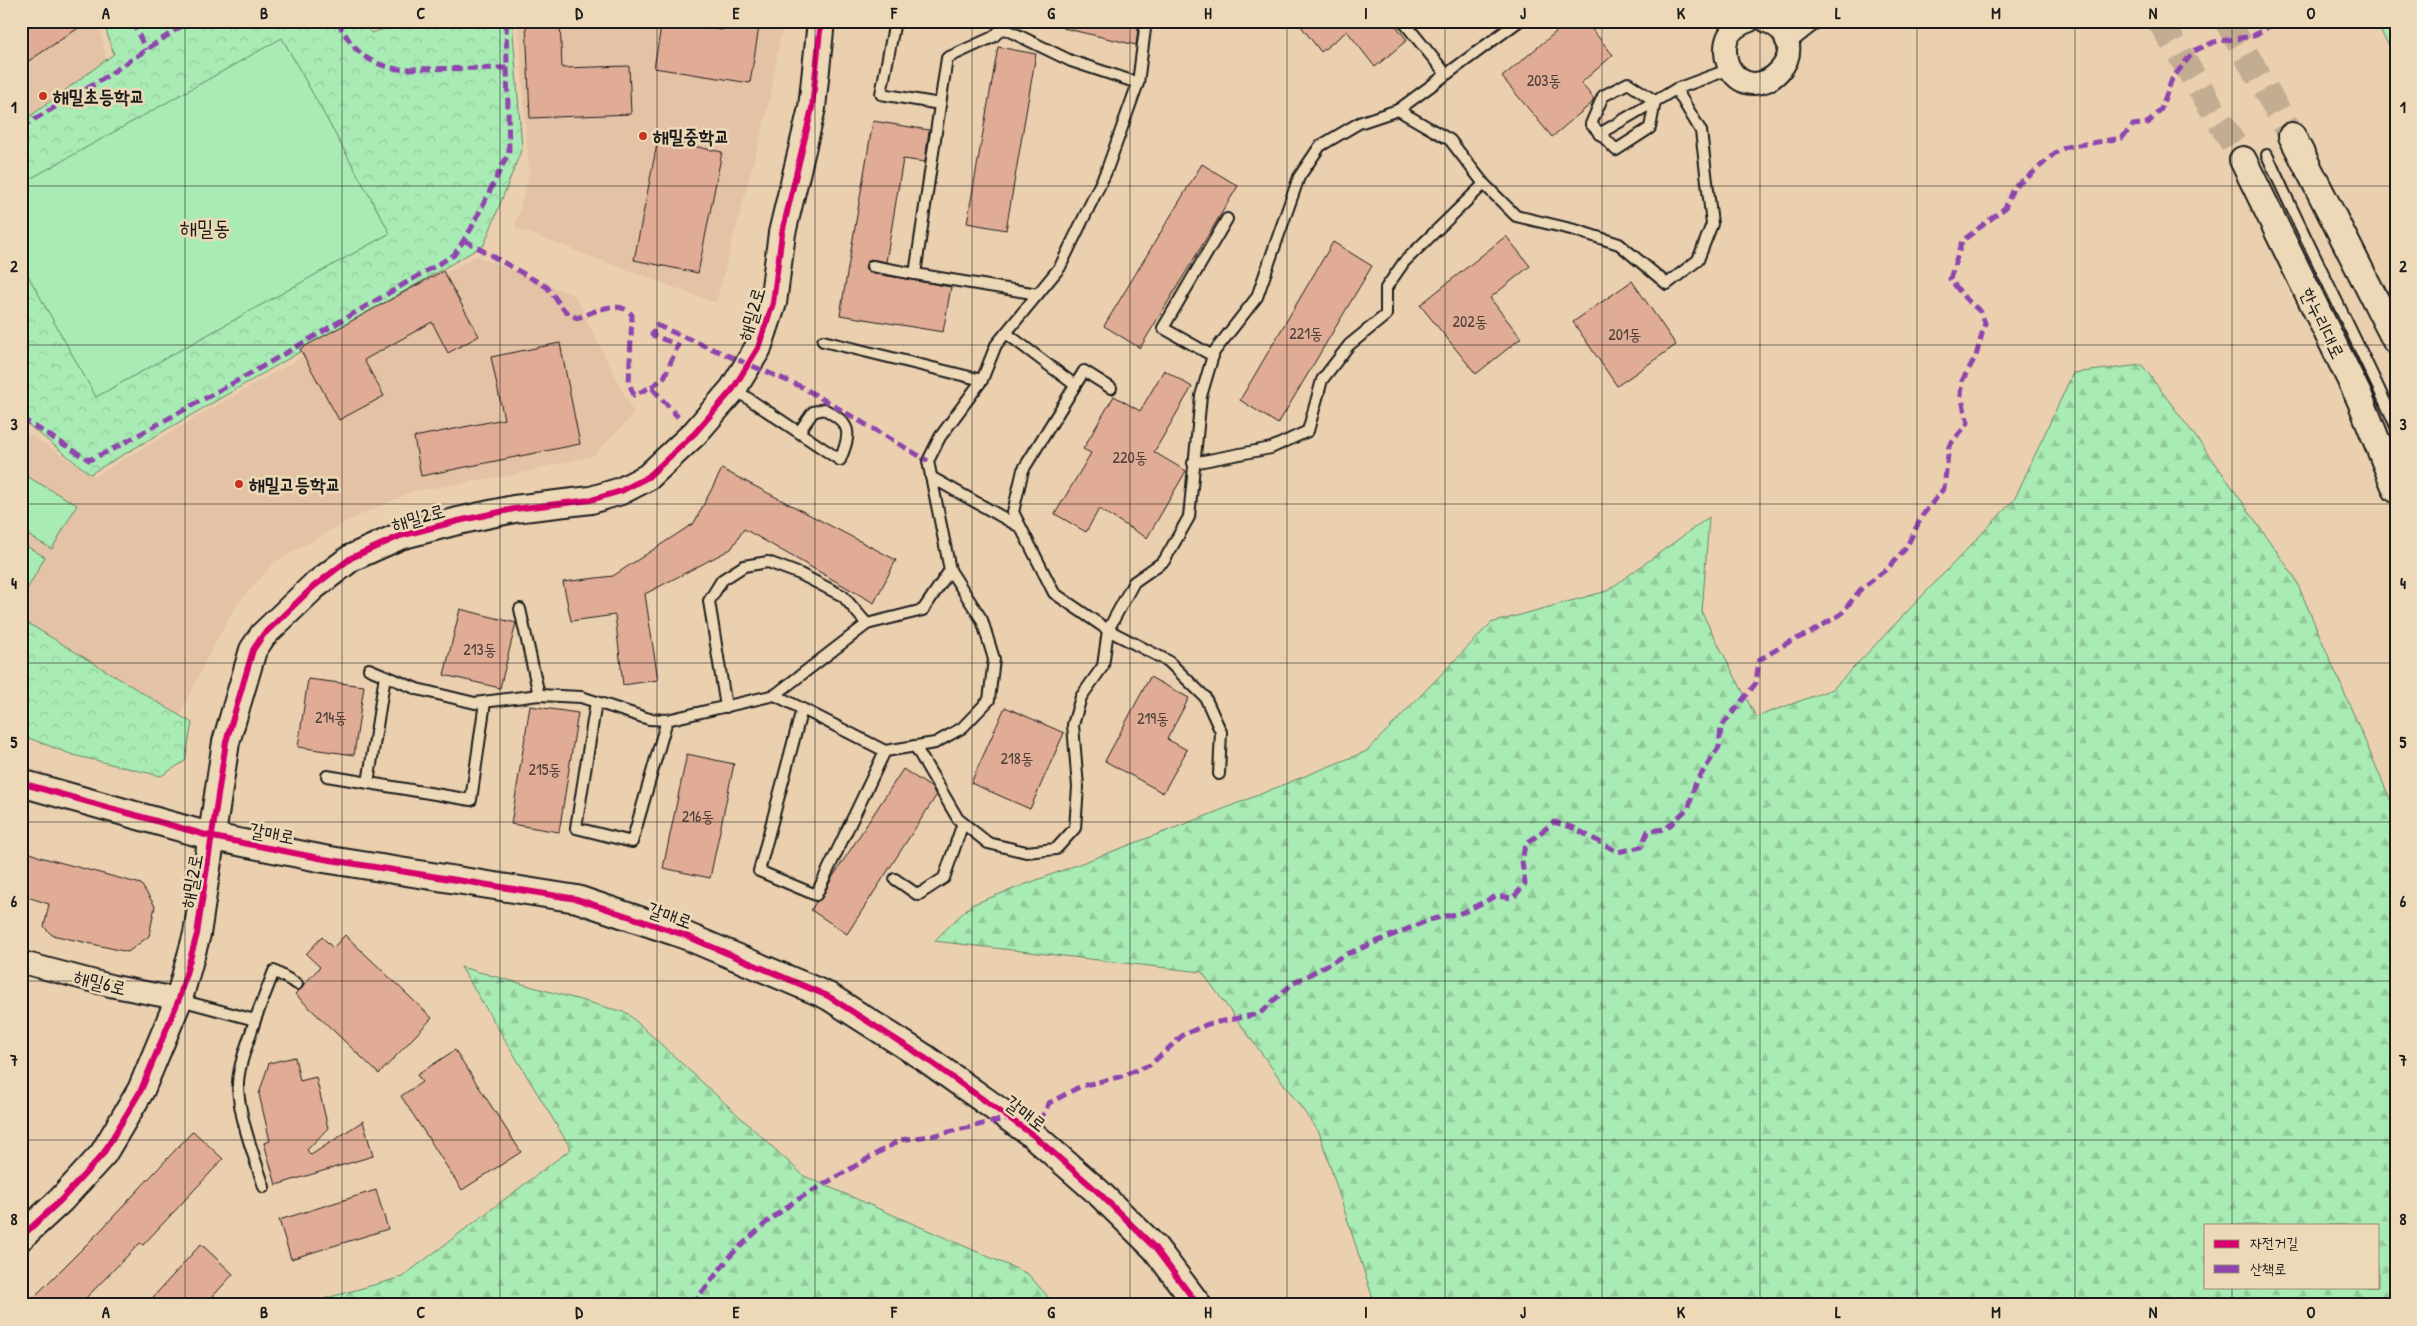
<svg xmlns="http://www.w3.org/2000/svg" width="2417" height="1326" viewBox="0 0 2417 1326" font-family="'Patrick Hand','Poor Story',sans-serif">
<defs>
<pattern id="forest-firs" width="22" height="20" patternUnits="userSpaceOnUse" patternTransform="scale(1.25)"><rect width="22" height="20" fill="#a9ebb4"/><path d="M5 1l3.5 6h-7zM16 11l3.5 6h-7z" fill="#91c99a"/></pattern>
<pattern id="park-crowns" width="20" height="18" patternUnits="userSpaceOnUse" patternTransform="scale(1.25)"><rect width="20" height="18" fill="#a9ebb4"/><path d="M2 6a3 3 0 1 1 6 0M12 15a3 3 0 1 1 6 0" fill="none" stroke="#91c99a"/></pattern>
</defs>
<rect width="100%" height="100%" fill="#ebd0b0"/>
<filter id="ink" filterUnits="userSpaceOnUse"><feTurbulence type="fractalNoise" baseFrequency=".02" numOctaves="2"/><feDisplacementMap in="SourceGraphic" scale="10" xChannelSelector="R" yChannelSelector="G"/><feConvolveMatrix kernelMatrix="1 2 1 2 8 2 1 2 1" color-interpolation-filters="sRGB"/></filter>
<g filter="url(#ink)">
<g fill="#e4c2a5">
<polygon points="21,21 98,21 108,68 21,124"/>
<polygon points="518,21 783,21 770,100 716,303 515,228 529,173"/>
<polygon points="476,256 575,296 634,414 594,455 522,473 411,492 347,521 275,562 238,603 209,654 180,715 21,619 21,429 95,476"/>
</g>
<g fill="url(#forest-firs)" stroke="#628468" fill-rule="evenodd">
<polygon points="2375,21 2396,21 2396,58"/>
<path d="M 2142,365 L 2216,464 L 2295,578 L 2396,813 L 2396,1305 L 1375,1305 L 1319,1132 L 1202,972 L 934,941 L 971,905 L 1206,816 L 1367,751 L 1491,623 L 1607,591 L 1709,517 L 1702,613 L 1756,717 L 1833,689 L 2014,500 L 2073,373 ZM 2206,1225 L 2378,1225 L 2378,1287 L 2206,1287 Z"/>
<polygon points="461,967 627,1013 804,1176 1028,1274 1055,1305 302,1305 402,1277 571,1149"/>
</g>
<g fill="url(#park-crowns)" stroke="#628468">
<polygon points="103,21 363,21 371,33 411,21 512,21 522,148 484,245 90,474 21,419 21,123 114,54"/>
<polygon points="21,619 192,723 185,761 161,776 73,755 21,735"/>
</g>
<g fill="#a9ebb4" stroke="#628468">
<polygon points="282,38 390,233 96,397 21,263 21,184"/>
<polygon points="21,473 77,505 52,549 21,531"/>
<polygon points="21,543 45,557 21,600"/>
</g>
<g fill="#e1ac96" stroke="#1c1c1c">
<polygon points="21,21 89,21 21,66"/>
<polygon points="526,21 560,21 562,68 629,66 631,114 530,118"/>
<polygon points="662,21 722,30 724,21 760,21 750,83 654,68"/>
<polygon points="1063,21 1139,21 1136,45 1063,28"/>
<polygon points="1297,21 1392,21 1407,40 1375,67 1347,31 1321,52"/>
<polygon points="1569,21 1585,21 1613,55 1581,83 1594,99 1592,103 1552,137 1502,77"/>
<polygon points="998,47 1036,54 1006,230 967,223"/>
<polygon points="873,121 929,130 925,162 903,159 886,262 870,259 867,262 865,268 871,273 951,287 943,332 840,315"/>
<polygon points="658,139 722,152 698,273 634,260"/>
<polygon points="1202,164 1238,186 1140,348 1104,326"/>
<polygon points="1506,236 1530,266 1490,298 1521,338 1476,374 1420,305"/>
<polygon points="1333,242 1372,266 1278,424 1240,400"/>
<polygon points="443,271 479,336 448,353 432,322 364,360 384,396 339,420 300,349"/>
<polygon points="1632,281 1676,345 1617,386 1573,322"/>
<polygon points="560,343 580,444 421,476 414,437 504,419 491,357"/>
<polygon points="1164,370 1192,387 1154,452 1186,471 1147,538 1099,509 1086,532 1055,514 1091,453 1083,449 1114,396 1140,411"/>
<polygon points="722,469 896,560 874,603 744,529 731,549 645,594 658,680 623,685 615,615 571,621 563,582 613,576 694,523"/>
<polygon points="460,609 516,623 500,688 444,675"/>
<polygon points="1150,677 1189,698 1167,739 1187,750 1163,793 1105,761"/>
<polygon points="308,679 364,686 354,755 298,747"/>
<polygon points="530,706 578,713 559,832 511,824"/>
<polygon points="1005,707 1064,733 1030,809 971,783"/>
<polygon points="687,754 734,764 710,878 663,868"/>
<polygon points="903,769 932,788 936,796 847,934 811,910 816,902 822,898 832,878"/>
<polygon points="21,849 40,857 141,884 155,906 149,936 128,952 52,935 44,927 49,904 21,895"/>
<polygon points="345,935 432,1018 379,1074 295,994 320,967 306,954 322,937 333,948"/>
<polygon points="455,1050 521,1152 462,1190 401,1096 422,1082 417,1075"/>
<polygon points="295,1057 300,1081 316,1077 328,1128 307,1150 311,1155 363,1121 373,1156 276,1185 264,1143 270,1141 259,1094 269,1063"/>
<polygon points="193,1131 223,1159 143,1245 140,1243 79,1305 26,1305 101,1230"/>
<polygon points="376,1190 388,1229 291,1259 279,1220"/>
<polygon points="201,1244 233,1274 205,1305 146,1305"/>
</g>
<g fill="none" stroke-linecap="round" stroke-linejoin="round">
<g stroke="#c2ac92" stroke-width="26" stroke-dasharray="26 13" stroke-linecap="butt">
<polyline points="2160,21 2243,160"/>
<polyline points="2227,21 2292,136"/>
</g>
<g stroke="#1c1c1c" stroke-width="14">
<g id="service">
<polyline points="895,21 881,94 940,104"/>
<polyline points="1010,21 993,37 947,58 915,274 1038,294"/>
<polyline points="1403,21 1446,74"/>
<polyline points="1003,28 1071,61 1138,83"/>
<polygon points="1628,83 1655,101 1650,128 1616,150 1591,124 1603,96"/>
<polyline points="1398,110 1450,140 1484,184 1516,216 1575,230 1619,244 1667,284 1698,260 1712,224 1701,131 1676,89"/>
<polyline points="1599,134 1676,89 1730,69"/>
<path d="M 2267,155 C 2308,246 2355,335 2396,426"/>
<polyline points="872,266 915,274"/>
<polyline points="1006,333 1075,385"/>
<polyline points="823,341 982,380"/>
<polyline points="1213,356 1163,328 1227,219"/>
<polyline points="1111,388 1084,371 1023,470 1013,512 1054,593 1108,630 1168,661 1205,697 1221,732 1219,774"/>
<path d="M 734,389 L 840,460 C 852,431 851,424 824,409 L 813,412 L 799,432"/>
<polyline points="1193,463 1271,448 1308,431 1322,380 1349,345 1386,315 1386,288 1404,262 1484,184"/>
<polyline points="931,477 1020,527"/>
<polyline points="520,609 539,695"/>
<polyline points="369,669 417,689 475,703 539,695 581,697 649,719 667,720 775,695 867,624 923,610 950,570"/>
<polyline points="775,695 885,751 935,743 962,728 989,700 994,659 982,620 950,570 928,461 940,437 982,380 996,345 1060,267 1106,172 1138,83 1146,21"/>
<polyline points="596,702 576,828 632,842 667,720"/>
<polyline points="726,707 709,601 722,580 744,566 768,562 800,574 843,596 867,624"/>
<polyline points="802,709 759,871 816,895 885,751"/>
<polyline points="915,746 958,819 988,843 1026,852 1056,849 1075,828 1078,787 1073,725 1081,697 1103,666 1108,630 1134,582 1164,561 1189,517 1201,396 1214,352 1257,297 1299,177 1320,146 1359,123 1398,110 1519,21"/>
<polyline points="327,776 471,800 485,702"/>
<polyline points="368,783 385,676"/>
<polyline points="895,879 918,895 944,878 963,823"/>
<path d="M 180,1000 L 255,1020 C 249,1041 237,1067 238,1088 C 240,1121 254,1155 264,1187"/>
<polyline points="255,1020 274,971 297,984"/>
</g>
</g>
<g stroke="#1c1c1c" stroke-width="25">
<g id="minor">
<path d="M 1749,21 C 1740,24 1732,29 1728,37 C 1724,46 1725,58 1729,67 C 1756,115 1824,45 1766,21"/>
<polyline points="1786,40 1810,21"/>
<polyline points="21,962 112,986 179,999"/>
</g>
</g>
<g stroke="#1c1c1c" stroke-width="30">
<g id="tertiary">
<polyline points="2292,136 2396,341"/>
<polyline points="2243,160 2360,399 2396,489"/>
<polyline points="21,783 213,837 324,859 577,899 684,935 828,996 925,1058 1033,1135 1098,1192 1155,1248 1198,1305"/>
<polyline points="21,1237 61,1200 103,1154 141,1090 179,999 197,934 226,742 253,650 263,635 313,587 351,558 400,536 458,521 514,509 591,500 621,491 648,477 695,433 733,389 758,348 773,303 782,233 812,108 821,21"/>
</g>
</g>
<use href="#service" stroke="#edd9b7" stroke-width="10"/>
<use href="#minor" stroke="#edd9b7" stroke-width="21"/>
<use href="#tertiary" stroke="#edd9b7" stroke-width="26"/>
<g stroke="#8e44ad" stroke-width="5" stroke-dasharray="10 5" stroke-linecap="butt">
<polyline points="132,21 146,50"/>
<path d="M 337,21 C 354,50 363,62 397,69 L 507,68"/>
<polyline points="2368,21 2369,21"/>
<polyline points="21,127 98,82 189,21"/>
<path d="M 464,240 L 547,287 L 565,311 L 577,318 C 594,312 619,298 632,315 L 629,383 L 634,395 L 651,387 L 678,417"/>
<polyline points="651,387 664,378 678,345 652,335 656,325 802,387 928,461"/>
<polyline points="21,418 89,460 111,450 253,372 454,255 471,229 509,152 506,21"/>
<polyline points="1033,1135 1049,1103 1081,1086 1119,1077 1150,1065 1183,1035 1208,1024 1259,1014 1292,984 1347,954 1429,920 1464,912 1496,896 1513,898 1525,884 1522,861 1525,845 1554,822 1574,828 1618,852 1641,847 1648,831 1666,829 1689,807 1695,784 1719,747 1721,727 1756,683 1759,660 1789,642 1810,633 1841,614 1861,589 1888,568 1906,548 1922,516 1944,488 1949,446 1968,423 1961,396 1962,381 1976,356 1985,323 1981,312 1965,298 1950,279 1962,241 2005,208 2014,186 2027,178 2055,153 2066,147 2122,138 2133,125 2148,123 2161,109 2172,79 2194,51 2214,42 2253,36 2278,21"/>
<polyline points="692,1305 732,1254 768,1221 795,1201 900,1140 936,1135 1009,1118"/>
</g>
<g stroke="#edd9b7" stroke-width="9">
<g id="cycleway">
<polyline points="21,783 213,837 324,859 577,899 684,935 828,996 925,1058 1033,1135 1098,1192 1155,1248 1198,1305"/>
<polyline points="21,1237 61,1200 103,1154 141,1090 179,999 197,934 226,742 253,650 263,635 313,587 351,558 400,536 458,521 514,509 591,500 621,491 648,477 695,433 733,389 758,348 773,303 782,233 812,108 821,21"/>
</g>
</g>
<use href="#cycleway" stroke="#d6006c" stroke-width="6"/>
</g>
</g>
<path fill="none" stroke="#1c1c1c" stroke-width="1" stroke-opacity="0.55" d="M 185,21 L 185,1305M 342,21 L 342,1305M 500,21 L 500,1305M 657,21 L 657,1305M 815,21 L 815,1305M 972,21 L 972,1305M 1130,21 L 1130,1305M 1287,21 L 1287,1305M 1445,21 L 1445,1305M 1602,21 L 1602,1305M 1760,21 L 1760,1305M 1917,21 L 1917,1305M 2075,21 L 2075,1305M 2232,21 L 2232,1225M 21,186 L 2396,186M 21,345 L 2396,345M 21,504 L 2396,504M 21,663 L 2396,663M 21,822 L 2396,822M 21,981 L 2396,981M 21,1140 L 2396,1140M 2232,1287 L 2232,1305"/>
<g fill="#c8321e" stroke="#edd9b7" stroke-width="2">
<circle cx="43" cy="96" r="5"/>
<circle cx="643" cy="136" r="5"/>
<circle cx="239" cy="484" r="5"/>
</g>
<g text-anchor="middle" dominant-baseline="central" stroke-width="5" stroke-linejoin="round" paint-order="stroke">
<g font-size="16" fill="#4d403a">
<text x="1544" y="80">203동</text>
<text x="1470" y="321">202동</text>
<text x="1306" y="333">221동</text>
<text x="1625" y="334">201동</text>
<text x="1130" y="457">220동</text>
<text x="480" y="649">213동</text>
<text x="331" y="717">214동</text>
<text x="1153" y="718">219동</text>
<text x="1017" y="758">218동</text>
<text x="545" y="769">215동</text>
<text x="698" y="816">216동</text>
</g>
<g font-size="19" font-weight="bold" fill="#1c1c1c" stroke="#edd9b7" text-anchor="start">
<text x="53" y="96">해밀초등학교</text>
<text x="653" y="136">해밀중학교</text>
<text x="249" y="484">해밀고등학교</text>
</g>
<g font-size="19" fill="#1c1c1c" stroke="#edd9b7">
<text transform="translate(751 314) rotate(-74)">해밀2로</text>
<text transform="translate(2323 323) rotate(64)">한누리대로</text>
<text transform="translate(418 517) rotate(-16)">해밀2로</text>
<text transform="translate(272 833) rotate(11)">갈매로</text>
<text transform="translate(191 881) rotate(-80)">해밀2로</text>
<text transform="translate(670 915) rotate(19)">갈매로</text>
<text transform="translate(100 982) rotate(14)">해밀6로</text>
<text transform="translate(1026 1113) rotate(37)">갈매로</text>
</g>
<g font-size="21" fill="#1c1c1c" stroke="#edd9b7">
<text x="205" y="227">해밀동</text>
</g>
</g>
<rect width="2417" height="1326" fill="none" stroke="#edd9b7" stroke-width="55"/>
<rect x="2204" y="1224" width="175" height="65" fill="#edd9b7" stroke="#998d79"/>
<rect x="2214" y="1240" width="25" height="8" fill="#d6006c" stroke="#998d79"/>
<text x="2250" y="1248" font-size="15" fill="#1c1c1c">자전거길</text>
<rect x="2214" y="1265" width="25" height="8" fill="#8e44ad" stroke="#998d79"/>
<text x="2250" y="1274" font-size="15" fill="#1c1c1c">산책로</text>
<rect x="28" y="28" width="2362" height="1270" fill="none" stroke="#1c1c1c" stroke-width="2"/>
<g font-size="16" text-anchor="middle" font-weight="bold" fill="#1c1c1c">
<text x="106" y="19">A</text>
<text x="264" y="19">B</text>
<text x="421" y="19">C</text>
<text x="579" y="19">D</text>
<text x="736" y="19">E</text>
<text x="894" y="19">F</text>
<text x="1051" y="19">G</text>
<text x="1208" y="19">H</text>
<text x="1366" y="19">I</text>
<text x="1523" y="19">J</text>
<text x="1681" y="19">K</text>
<text x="1838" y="19">L</text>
<text x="1996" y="19">M</text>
<text x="2153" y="19">N</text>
<text x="2311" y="19">O</text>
<text x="14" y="113">1</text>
<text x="2403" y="113">1</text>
<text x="14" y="272">2</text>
<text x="2403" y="272">2</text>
<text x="14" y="430">3</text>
<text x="2403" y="430">3</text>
<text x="14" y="589">4</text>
<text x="2403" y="589">4</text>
<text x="14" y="748">5</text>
<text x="2403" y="748">5</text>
<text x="14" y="907">6</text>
<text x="2403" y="907">6</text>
<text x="14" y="1066">7</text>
<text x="2403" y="1066">7</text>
<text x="14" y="1225">8</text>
<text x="2403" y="1225">8</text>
<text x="106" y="1318">A</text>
<text x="264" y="1318">B</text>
<text x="421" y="1318">C</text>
<text x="579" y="1318">D</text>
<text x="736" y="1318">E</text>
<text x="894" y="1318">F</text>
<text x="1051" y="1318">G</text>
<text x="1208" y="1318">H</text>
<text x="1366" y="1318">I</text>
<text x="1523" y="1318">J</text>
<text x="1681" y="1318">K</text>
<text x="1838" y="1318">L</text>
<text x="1996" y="1318">M</text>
<text x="2153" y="1318">N</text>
<text x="2311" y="1318">O</text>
</g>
</svg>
